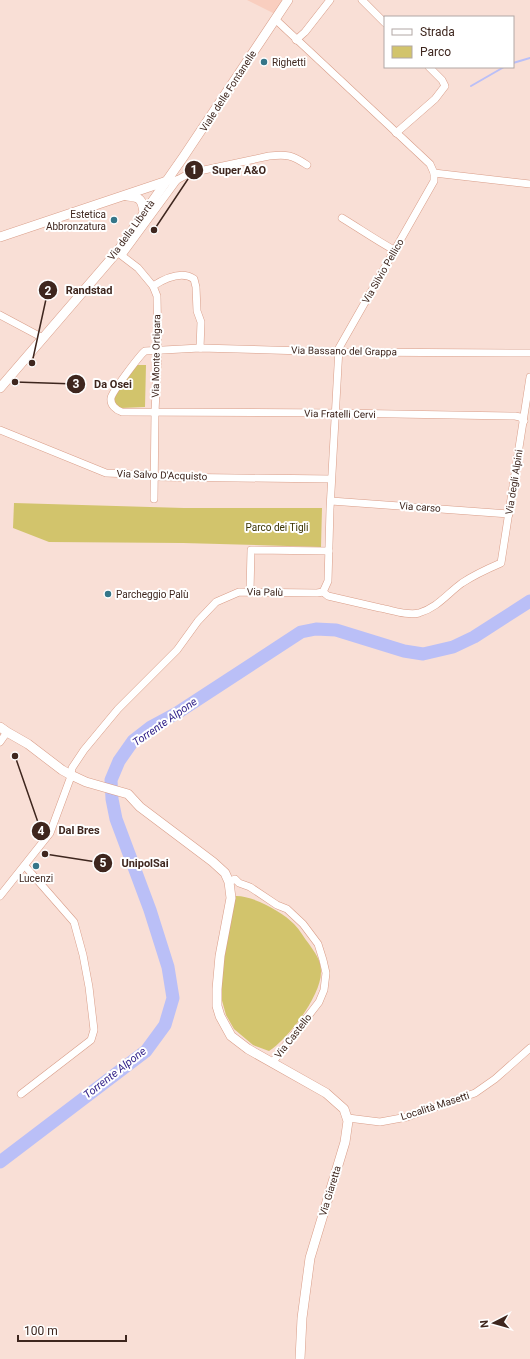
<svg xmlns="http://www.w3.org/2000/svg" width="530" height="1359" viewBox="0 0 530 1359" font-family="Roboto,sans-serif">
<rect width="100%" height="100%" fill="#f9dfd6"/>
<polygon fill="#f9cebf" points="247,0 284,0 275,14"/>
<g fill="#d2c46c">
<path d="M 137,365 L 146,365 L 145,407 L 121,408 C 102,401 130,374 137,365 Z"/>
<polygon points="14,503 184,508 322,508 321,547 183,543 49,542 13,528"/>
<path d="M 235,896 C 252,895 283,912 294,924 C 300,930 304,938 309,944 C 315,953 321,960 321,971 C 322,995 288,1039 269,1051 L 253,1045 L 234,1029 L 226,1015 L 221,997 L 221,975 Z"/>
</g>
<g fill="none" stroke-linecap="round" stroke-linejoin="round">
<g stroke="#babff7" stroke-width="2">
<polyline points="513,63 530,58"/>
<polyline points="471,86 504,67"/>
</g>
<polyline stroke="#babff7" stroke-width="13" points="0,1162 146,1051 165,1025 173,998 168,967 150,910 116,819 112,799 111,780 119,761 133,741 151,727 177,713 301,632 316,629 336,630 404,651 423,654 453,647 474,637 530,601"/>
<g stroke="#d99d88" stroke-width="8">
<g id="minor">
<polyline points="362,0 385,23"/>
<polyline points="275,19 430,164 434,173 434,181 339,348 330,509 328,581 323,592"/>
<polyline points="296,40 305,32 330,0"/>
<polyline points="396,133 435,99 445,86 442,80 429,67"/>
<polyline points="434,173 530,184"/>
<path d="M 167,181 L 177,180 L 190,173 L 269,156 C 287,154 292,155 307,165"/>
<path d="M 342,218 C 360,229 376,240 394,250"/>
<polyline points="117,252 138,268 153,286 157,296 158,350 155,412 154,499"/>
<polyline points="122,255 177,180"/>
<path d="M 153,286 C 164,279 181,270 194,279 L 196,287 L 197,311 L 201,322 L 200,348"/>
<polyline points="0,315 43,338"/>
<path d="M 524,421 L 520,417 L 515,416 L 338,413 L 122,412 C 116,410 110,405 111,398 C 112,392 139,356 145,351 L 200,348 L 338,352 L 530,353"/>
<polyline points="0,430 106,473 155,475 158,477 331,479"/>
<polyline points="331,501 509,514"/>
<polyline points="250,591 251,550 329,551"/>
<path d="M 323,592 L 328,596 C 345,600 363,604 380,608 C 392,610 407,616 419,613 C 437,608 448,593 462,583 C 474,575 487,569 501,563 L 530,377"/>
<polyline points="0,742 7,732"/>
<polyline points="229,882 235,879 239,883 250,887 277,905 287,909 303,924 318,944 323,960 326,973 324,990 319,1002 272,1063"/>
<polyline points="0,896 50,833 70,779 72,768 84,750 118,709 177,650 198,621 216,602 239,592 317,593 323,592"/>
<polyline points="21,1094 91,1040 94,1030 89,987 83,955 74,922 25,866"/>
<polyline points="348,1118 380,1122 407,1117 475,1093 495,1079 530,1048"/>
</g>
</g>
<g stroke="#d99d88" stroke-width="10">
<g id="tertiary">
<path d="M 127,196 C 141,197 142,200 144,212"/>
<polyline points="0,237 167,181"/>
<polyline points="0,388 117,252 184,156 288,0"/>
<polyline points="0,727 7,732 28,744 62,770 71,775 86,782 128,794 140,807 213,862 225,873 229,882 231,898 220,956 217,989 217,1006 220,1016 231,1036 248,1049 326,1093 344,1109 348,1121 345,1142 310,1258 302,1318 300,1359"/>
</g>
</g>
<use href="#minor" stroke="#fff" stroke-width="7"/>
<use href="#tertiary" stroke="#fff" stroke-width="9"/>
</g>
<g fill="#357689" stroke="#fff" stroke-width="1.5">
<circle cx="264" cy="62" r="4"/>
<circle cx="114" cy="220" r="4"/>
<circle cx="108" cy="594" r="4"/>
<circle cx="36" cy="866" r="4"/>
</g>
<g text-anchor="middle" dominant-baseline="central" stroke-width="4" stroke-linejoin="round" paint-order="stroke">
<g font-size="10" fill="#3e261e" stroke="#fff" text-anchor="start">
<text x="272" y="62">Righetti</text>
<text x="106" y="214" text-anchor="end">Estetica<tspan x="106" dy="12">Abbronzatura</tspan></text>
<text x="116" y="594">Parcheggio Palù</text>
<text x="36" y="878" text-anchor="middle">Lucenzi</text>
</g>
<g font-size="10" fill="#3e261e" stroke="#fff">
<text transform="translate(228 91) rotate(-57)">Viale delle Fontanelle</text>
<text transform="translate(131 230) rotate(-54)">Via della Libertà</text>
<text transform="translate(383 271) rotate(-60)">Via Silvio Pellico</text>
<text transform="translate(344 351) rotate(1)">Via Bassano del Grappa</text>
<text transform="translate(156 356) rotate(-89)">Via Monte Ortigara</text>
<text transform="translate(340 414) rotate(1)">Via Fratelli Cervi</text>
<text transform="translate(162 475) rotate(2)">Via Salvo D'Acquisto</text>
<text transform="translate(514 482) rotate(-81)">Via degli Alpini</text>
<text transform="translate(420 507) rotate(4)">Via carso</text>
<text transform="translate(265 592) rotate(1)">Via Palù</text>
<text transform="translate(293 1036) rotate(-52)">Via Castello</text>
<text transform="translate(435 1106) rotate(-18)">Località Masetti</text>
<text transform="translate(330 1191) rotate(-73)">Via Giaretta</text>
</g>
<g font-size="10" fill="#3a3302" stroke="#fff">
<text x="277" y="527">Parco dei Tigli</text>
</g>
<g font-size="11" font-style="italic" fill="#32238a" stroke="#fff">
<text transform="translate(165 722) rotate(-35)">Torrente Alpone</text>
<text transform="translate(115 1073) rotate(-38)">Torrente Alpone</text>
</g>
</g>
<path fill="none" stroke="#3e261e" stroke-width="1.5" d="M154 230L194 170M32 363L48 290M15 382L76 384M15 756L41 831M45 854L103 863"/>
<g fill="#3e261e" stroke="#fff" stroke-width="1.5">
<circle cx="154" cy="230" r="4"/>
<circle cx="32" cy="363" r="4"/>
<circle cx="15" cy="382" r="4"/>
<circle cx="15" cy="756" r="4"/>
<circle cx="45" cy="854" r="4"/>
<circle cx="194" cy="170" r="10"/>
<circle cx="48" cy="290" r="10"/>
<circle cx="76" cy="384" r="10"/>
<circle cx="41" cy="831" r="10"/>
<circle cx="103" cy="863" r="10"/>
</g>
<g font-size="12" text-anchor="middle" font-weight="bold" fill="#fff">
<text x="194" y="174">1</text>
<text x="48" y="295">2</text>
<text x="76" y="388">3</text>
<text x="41" y="835">4</text>
<text x="103" y="867">5</text>
</g>
<g font-size="11" text-anchor="middle" font-weight="bold" fill="#3e261e" stroke="#fff" stroke-width="4" stroke-linejoin="round" paint-order="stroke">
<text x="239" y="174">Super A&amp;O</text>
<text x="89" y="294">Randstad</text>
<text x="113" y="388">Da Osei</text>
<text x="79" y="834">Dal Bres</text>
<text x="145" y="867">UnipolSai</text>
</g>
<rect x="384" y="16" width="130" height="52" fill="#ffffff" stroke="#b2a8a5"/>
<rect x="392" y="29" width="20" height="6" fill="#ffffff" stroke="#b2a8a5"/>
<text x="420" y="36" font-size="12" fill="#3e261e">Strada</text>
<rect x="392" y="46" width="20" height="12" fill="#d2c46c" stroke="#b2a8a5"/>
<text x="420" y="56" font-size="12" fill="#3e261e">Parco</text>
<g transform="translate(494 1323) rotate(264)" stroke="#ffffff" stroke-width="3" paint-order="stroke">
<path d="M0-3L7 15L0 10L-7 15Z" fill="#3e261e"/>
<text y="-6" font-size="11" font-weight="bold" text-anchor="middle" fill="#3e261e">N</text>
</g>
<path d="M18 1335v6h108v-6" fill="none" stroke="#3e261e" stroke-width="2"/>
<text x="24" y="1335" font-size="12" fill="#3e261e" stroke="#ffffff" stroke-width="3" paint-order="stroke">100 m</text>
</svg>
